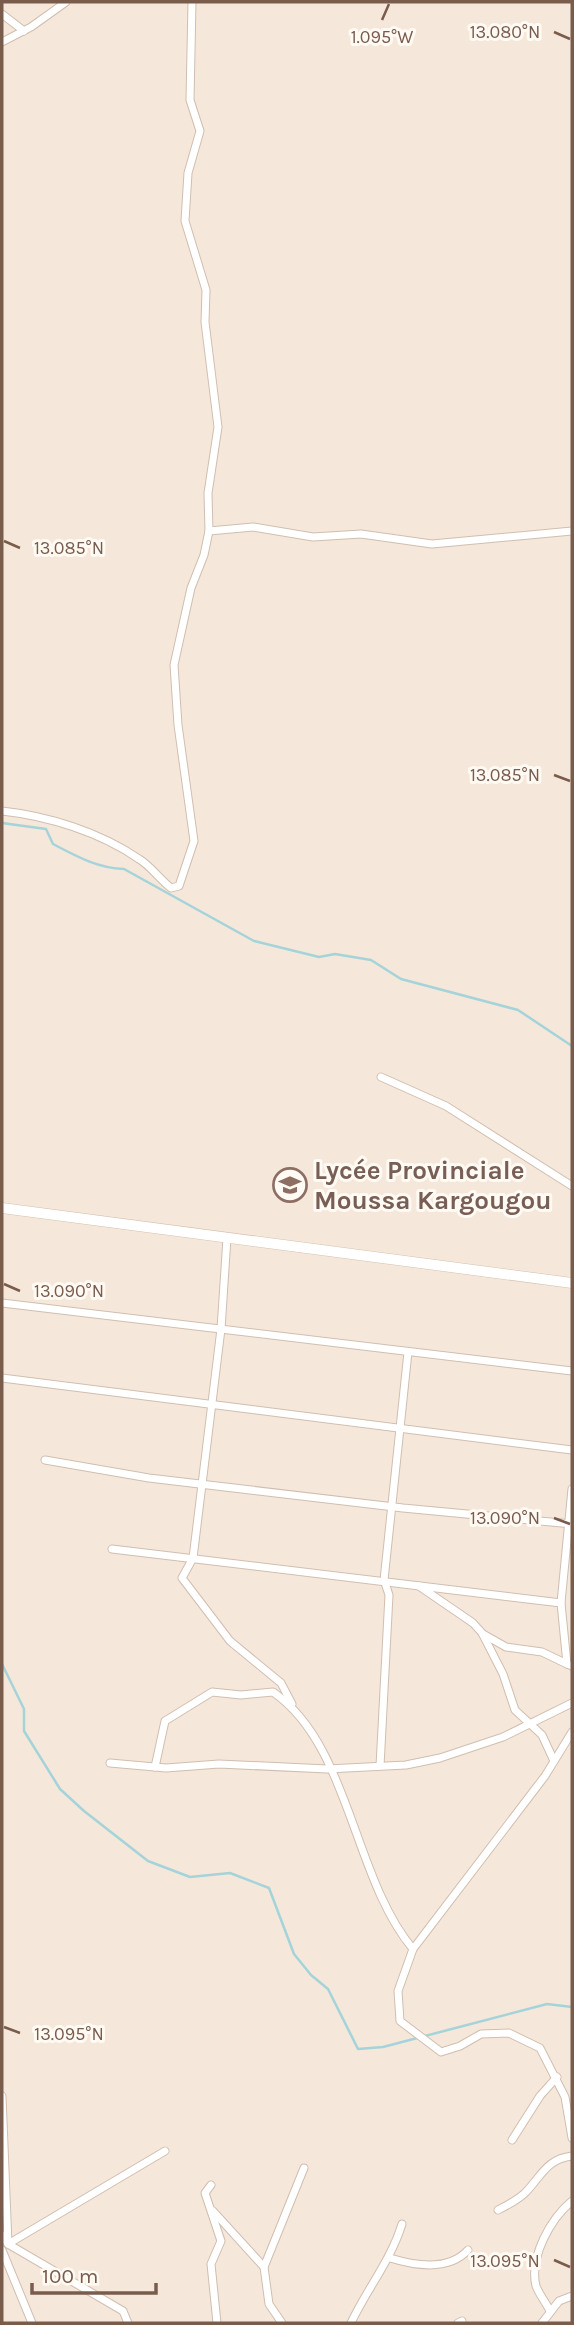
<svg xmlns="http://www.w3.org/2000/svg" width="574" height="2325" viewBox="0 0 574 2325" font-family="Karla,sans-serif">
<rect width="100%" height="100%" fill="#fdf6ec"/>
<rect fill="#f5e8da" x="2" y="2" width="570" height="2321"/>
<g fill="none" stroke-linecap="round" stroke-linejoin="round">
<g stroke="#a5d3da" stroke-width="2.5">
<path d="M 2,823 L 46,829 L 53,844 C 76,856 97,868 124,869 L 254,941 L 319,957 L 335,954 L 371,960 L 401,979 L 518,1010 L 572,1046"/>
<polyline points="2,1664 24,1709 24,1731 60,1789 84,1811 148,1861 190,1877 230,1873 269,1888 294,1954 311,1975 328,1989 358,2049 383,2047 547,2004 572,2007"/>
</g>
<g stroke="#d1beb0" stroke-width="9">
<g id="street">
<polyline points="2,14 24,31"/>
<polyline points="2,42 31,27 66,2"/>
<polyline points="209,531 253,527 313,537 361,534 432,544 572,531"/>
<path d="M 2,811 C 48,816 100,832 139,859 C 151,866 159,879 171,888 L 179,886 L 194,841 L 178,725 L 174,665 L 191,588 L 204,555 L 209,531 L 208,493 L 218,427 L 205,322 L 206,290 L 185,221 L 188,173 L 200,131 L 190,100 L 192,2"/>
<polyline points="381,1077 446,1106 572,1186"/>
<polyline points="227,1238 221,1329 193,1558 182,1578 230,1641 281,1683 292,1704"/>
<polyline points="2,1303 572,1371"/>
<polyline points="2,1378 572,1450"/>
<polyline points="45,1460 149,1478 403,1508 572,1524"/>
<polyline points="572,1489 561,1603 567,1664 572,1666"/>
<polyline points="112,1549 561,1603"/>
<polyline points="419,1586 473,1623 483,1634 506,1647 542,1652 567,1664"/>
<polyline points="483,1635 503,1674 515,1710 542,1735 554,1761"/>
<polyline points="110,1763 166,1768 219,1764 327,1769 406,1765 440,1758 503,1737 572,1703"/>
<polyline points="380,1766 389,1595 384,1580 408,1352"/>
<path d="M 155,1767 L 165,1721 L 212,1692 L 241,1695 L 273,1692 C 350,1745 353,1878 413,1949 L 545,1776 L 572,1732"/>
<polyline points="413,1949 398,1991 400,2021 441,2052 460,2046 481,2034 509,2033 540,2048 565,2097 572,2138"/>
<polyline points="2,2096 8,2244 123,2311 128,2323"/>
<polyline points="512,2140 540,2096 557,2077"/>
<polyline points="211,2185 205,2193 221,2241 211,2264 217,2323"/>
<path d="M 498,2210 C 508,2205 518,2200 526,2192 C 542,2175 547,2159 572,2156"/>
<polyline points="213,2211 264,2267"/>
<polyline points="2,2235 8,2244 165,2151"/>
<polyline points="2,2250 32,2323"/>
<path d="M 390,2258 C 416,2266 449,2271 468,2250"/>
<path d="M 550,2311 C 546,2303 539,2294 536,2286 C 529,2257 551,2218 572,2201"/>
<polyline points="282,2323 269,2304 264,2267 304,2168"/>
<path d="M 351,2323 C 367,2289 391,2260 402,2224"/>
<polyline points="458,2323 462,2321"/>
<polyline points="542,2323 559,2301 572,2296"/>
</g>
</g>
<g stroke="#d6c0b0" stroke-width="11">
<polyline id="secondary" points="2,1208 572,1283"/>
</g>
<use href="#street" stroke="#fff" stroke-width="7"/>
<use href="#secondary" stroke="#fff" stroke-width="10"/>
</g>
<path fill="none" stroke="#7a5c4d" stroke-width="2.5" d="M 382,20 L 389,4M 554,32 L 570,39M 4,541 L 20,548M 554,775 L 570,781M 4,1284 L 20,1291M 554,1518 L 570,1524M 4,2027 L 20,2033M 554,2260 L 570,2267"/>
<defs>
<g id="school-ring" transform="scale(1.75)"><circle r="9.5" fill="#fffaf3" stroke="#8d6e63" stroke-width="1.5"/><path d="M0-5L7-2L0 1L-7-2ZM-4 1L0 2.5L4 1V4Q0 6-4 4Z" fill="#8d6e63"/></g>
</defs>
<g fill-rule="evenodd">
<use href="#school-ring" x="290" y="1185"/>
</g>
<g text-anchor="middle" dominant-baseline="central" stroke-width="6" stroke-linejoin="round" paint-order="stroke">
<g font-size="26" font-weight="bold" fill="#785e54" stroke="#fffaf3" text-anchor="start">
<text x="314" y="1170">Lycée Provinciale<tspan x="314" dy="30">Moussa Kargougou</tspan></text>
</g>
</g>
<g font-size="18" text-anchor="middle" fill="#7a5c4d" stroke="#fffaf3" stroke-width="6" stroke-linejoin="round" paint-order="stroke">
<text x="505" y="38">13.080°N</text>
<text x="382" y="43">1.095°W</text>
<text x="69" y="554">13.085°N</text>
<text x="505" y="781">13.085°N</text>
<text x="69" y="1297">13.090°N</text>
<text x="505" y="1524">13.090°N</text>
<text x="69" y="2040">13.095°N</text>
<text x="505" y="2267">13.095°N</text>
</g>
<rect width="574" height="2325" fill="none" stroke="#7a5c4d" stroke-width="7"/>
<path d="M32 2283v10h124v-10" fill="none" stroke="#7a5c4d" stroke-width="3.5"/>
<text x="42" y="2283" font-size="21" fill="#7a5c4d" stroke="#fffaf3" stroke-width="5" paint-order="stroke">100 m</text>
</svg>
